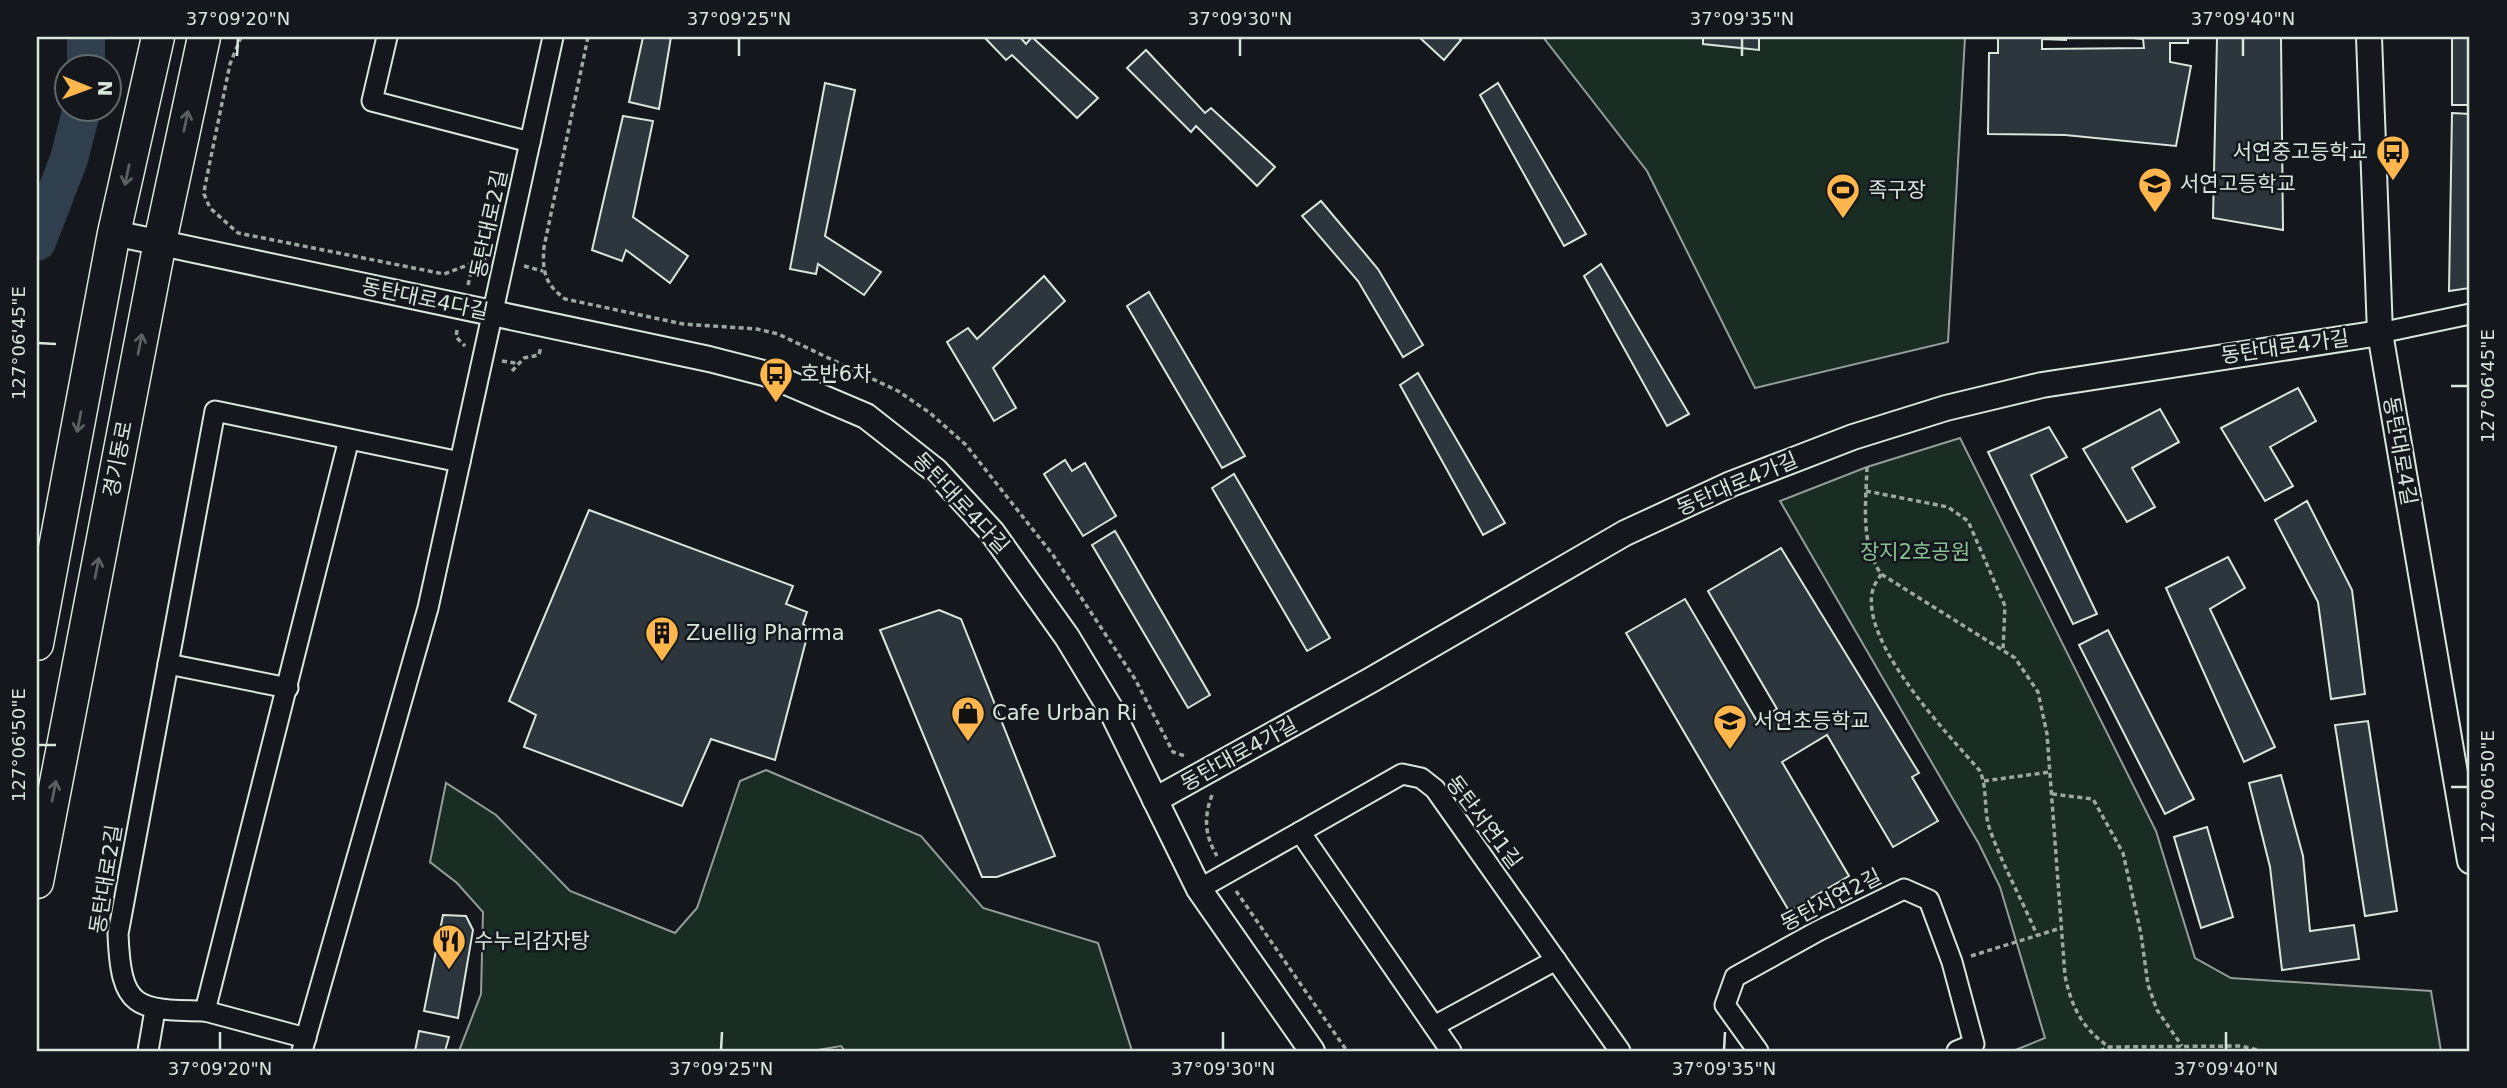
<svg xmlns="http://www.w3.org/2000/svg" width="2507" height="1088" viewBox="0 0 2507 1088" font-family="'DejaVu Sans','Noto Sans KR',sans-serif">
<rect width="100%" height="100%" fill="#14181c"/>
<g fill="#1a2d24" stroke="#939e99" stroke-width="2">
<polygon points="1543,37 1965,37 1948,342 1755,388 1647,171"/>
<polygon points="1960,438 2156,831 2195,958 2231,978 2431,991 2441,1051 2013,1051 2045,1038 2000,887 1979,844 1780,501 1867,467"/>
<polygon points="766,770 921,836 983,908 1098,943 1132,1051 845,1051 841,1046 812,1051 459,1051 481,994 483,912 457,883 430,862 446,783 496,815 570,891 675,933 697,908 740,781"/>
</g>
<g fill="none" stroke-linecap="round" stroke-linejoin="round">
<g stroke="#2f3f4d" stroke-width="38">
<polyline points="86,37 86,66"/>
<polyline points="37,242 69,159 82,108"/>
</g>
</g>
<g fill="#2c363c" stroke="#d8e6dc" stroke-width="2">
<polygon points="643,37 671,37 659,109 629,102"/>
<polygon points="984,37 1020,37 1026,44 1032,37 1098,98 1077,118 1012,55 1006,60"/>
<polygon points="1419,37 1457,37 1461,40 1444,60"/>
<polygon points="1703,37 1759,37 1759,50 1703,44"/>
<polygon points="1998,37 2066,37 2066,40 2042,39 2042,49 2144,48 2143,39 2122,37 2188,37 2188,43 2170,43 2170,62 2191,66 2176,146 2065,135 1988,134 1989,53 1998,53"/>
<polygon points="2217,37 2281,37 2283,230 2213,218"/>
<polygon points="2470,37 2470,105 2452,105 2452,37"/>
<polygon points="1146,50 1205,113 1211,108 1275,167 1257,186 1196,126 1191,132 1127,68"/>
<polygon points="825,83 855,90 825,236 881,272 864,295 818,264 816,274 790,269"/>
<polygon points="1498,83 1586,234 1564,246 1480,95"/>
<polygon points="2452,113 2470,114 2470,288 2449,291"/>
<polygon points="623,116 653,121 633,217 688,256 670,283 626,250 622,261 592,250"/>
<polygon points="1321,201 1378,269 1423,345 1403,357 1358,281 1302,216"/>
<polygon points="1601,264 1689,414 1667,426 1584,276"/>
<polygon points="1044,276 1065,301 993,368 1016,408 994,421 947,342 968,328 977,339"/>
<polygon points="1149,292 1245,456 1222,468 1127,306"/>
<polygon points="1418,373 1505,523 1483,535 1400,385"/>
<polygon points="2298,388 2316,421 2270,447 2293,486 2265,501 2221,428"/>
<polygon points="2160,409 2179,442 2132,468 2155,507 2127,522 2083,449"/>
<polygon points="2049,427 2067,457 2031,475 2097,614 2073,624 1988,452"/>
<polygon points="1065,460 1072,471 1085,463 1116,516 1083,536 1044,474"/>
<polygon points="1234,474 1330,638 1307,651 1212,488"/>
<polygon points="2307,501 2352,590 2365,694 2331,699 2318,602 2275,520"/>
<polygon points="589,510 793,586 786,604 807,612 803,624 809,629 775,760 711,739 682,806 524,747 536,715 509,701"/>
<polygon points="1115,531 1210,695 1188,708 1092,545"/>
<polygon points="1781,548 1919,773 1912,777 1938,821 1893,847 1827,735 1782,762 1849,876 1789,911 1626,633 1685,599 1757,721 1777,709 1708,591"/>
<polygon points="2228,557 2245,588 2210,609 2275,747 2244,762 2166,588"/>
<polygon points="939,610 961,619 1055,856 997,877 982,877 880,630"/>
<polygon points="2108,630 2194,799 2165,814 2079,645"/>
<polygon points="2368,721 2397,911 2365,916 2335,725"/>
<polygon points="2281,775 2303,856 2310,931 2354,925 2359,959 2282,970 2270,867 2249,783"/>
<polygon points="2207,827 2233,917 2201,928 2174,837"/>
<polygon points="443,915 466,916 473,930 458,1018 424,1011"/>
<polygon points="419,1031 449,1037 445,1051 415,1051"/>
</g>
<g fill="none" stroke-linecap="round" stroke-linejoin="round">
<g stroke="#d8e6dc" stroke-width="23">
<g id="minor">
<polyline points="387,37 372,101 530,142"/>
<polyline points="2380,333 2470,314"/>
<path d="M 349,439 L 205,1011 C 135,1010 121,1009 118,934 L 215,411 L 460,462"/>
<polyline points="168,664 288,688"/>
<polyline points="1199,889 1300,832"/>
<polyline points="205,1011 306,1038"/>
<polyline points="1434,1026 1556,960"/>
<polyline points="148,1051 155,1010"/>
<polyline points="302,1051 428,608 553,37"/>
<polyline points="1451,1051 1300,832 1402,774 1421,778 1435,789 1620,1051"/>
<polyline points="1758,1051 1725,1005 1735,977 1818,931 1904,889 1929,900 1952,962 1974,1044 1957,1051"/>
</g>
</g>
<g stroke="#d8e6dc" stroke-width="28">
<g id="tertiary">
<polyline points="2369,37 2380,333 2470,861"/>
<polyline points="114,233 709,359 767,374 866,416 936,471 992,532 1067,637 1110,708 1199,889 1312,1051"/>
<polyline points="1155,800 1371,680 1625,533 1731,484 1853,437 1946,408 2042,385 2380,333"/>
</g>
</g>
<g stroke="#d8e6dc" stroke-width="35">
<g id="primary">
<polyline points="37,644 114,233 158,37"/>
<polyline points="37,882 160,242 204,37"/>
</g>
</g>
<g stroke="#9da8a2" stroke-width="3.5" stroke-dasharray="5 3.5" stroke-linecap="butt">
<polyline points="241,37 230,64 205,186 204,194 210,208 238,233 444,274 486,258"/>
<path d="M 588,37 L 544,247 C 542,272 545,284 565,299 L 683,324 L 757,329 L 778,334 L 898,391 L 930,413 L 966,445 L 1053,555 L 1135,679 L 1173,752 L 1185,756"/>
<polyline points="524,266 543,271"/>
<polyline points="468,285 473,263"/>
<polyline points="457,330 456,337 465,346"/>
<polyline points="502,361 516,363"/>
<polyline points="512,371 524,358 539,355 541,346"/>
<path d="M 1867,467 C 1866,504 1860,543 1881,574 L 2015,658 L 2038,692 L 2047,734 L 2065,976 C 2072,1008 2082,1028 2109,1047"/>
<polyline points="1866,491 1948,507 1968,521 2005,606 2003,650"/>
<path d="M 1881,574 C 1879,579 1874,584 1873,589 C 1858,641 1948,734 1980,771 C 1988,790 1983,810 1990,830 C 2003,866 2022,900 2037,935"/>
<polyline points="1984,781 2050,772"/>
<polyline points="2052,794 2093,799 2123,853 2141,934 2148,985 2157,1010 2182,1046"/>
<path d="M 1212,795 C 1204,817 1204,834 1217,856"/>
<polyline points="1236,891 1347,1051"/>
<polyline points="1971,956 2061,928"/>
<polyline points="2100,1051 2109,1047 2241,1046 2262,1051"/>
</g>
<use href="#minor" stroke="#14181c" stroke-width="19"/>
<use href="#tertiary" stroke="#14181c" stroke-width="24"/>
<use href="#primary" stroke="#14181c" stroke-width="32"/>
</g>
<defs><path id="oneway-shaft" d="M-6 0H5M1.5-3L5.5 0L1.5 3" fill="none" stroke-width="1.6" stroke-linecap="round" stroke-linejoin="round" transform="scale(1.75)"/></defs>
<g stroke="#59605f">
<use href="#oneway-shaft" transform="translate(186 121) rotate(-78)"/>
<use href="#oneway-shaft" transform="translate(127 175) rotate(102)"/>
<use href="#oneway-shaft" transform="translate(140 344) rotate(-79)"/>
<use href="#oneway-shaft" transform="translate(79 422) rotate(101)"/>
<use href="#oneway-shaft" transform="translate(97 568) rotate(-79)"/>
<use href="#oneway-shaft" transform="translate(54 791) rotate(-79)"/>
</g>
<path fill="none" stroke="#d8e6dc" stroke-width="2.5" d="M 237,56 L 238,38M 739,56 L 739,38M 1240,56 L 1240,38M 1742,56 L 1742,38M 2243,56 L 2243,38M 38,343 L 56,344M 2451,386 L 2468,386M 38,745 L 56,745M 2451,787 L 2468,787M 220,1050 L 220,1032M 721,1050 L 722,1032M 1223,1050 L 1223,1032M 1724,1050 L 1725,1032M 2226,1050 L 2226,1032"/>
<defs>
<g id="bus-pin" transform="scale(1.75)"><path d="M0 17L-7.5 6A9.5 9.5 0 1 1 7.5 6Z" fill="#ffb74d" stroke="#14181c"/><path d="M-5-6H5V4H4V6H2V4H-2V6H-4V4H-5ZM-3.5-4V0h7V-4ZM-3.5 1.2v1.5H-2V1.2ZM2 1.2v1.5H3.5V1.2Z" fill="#111"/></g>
<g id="school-pin" transform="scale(1.75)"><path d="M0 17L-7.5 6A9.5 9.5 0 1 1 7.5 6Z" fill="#ffb74d" stroke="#14181c"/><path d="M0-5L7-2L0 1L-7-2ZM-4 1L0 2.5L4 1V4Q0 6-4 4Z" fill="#111"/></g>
<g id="stadium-pin" transform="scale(1.75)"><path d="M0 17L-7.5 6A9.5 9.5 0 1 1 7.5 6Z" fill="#ffb74d" stroke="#14181c"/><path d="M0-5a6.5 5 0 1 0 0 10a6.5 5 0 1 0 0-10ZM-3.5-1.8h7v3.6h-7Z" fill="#111"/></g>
<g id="building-pin" transform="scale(1.75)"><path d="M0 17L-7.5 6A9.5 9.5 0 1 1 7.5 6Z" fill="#ffb74d" stroke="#14181c"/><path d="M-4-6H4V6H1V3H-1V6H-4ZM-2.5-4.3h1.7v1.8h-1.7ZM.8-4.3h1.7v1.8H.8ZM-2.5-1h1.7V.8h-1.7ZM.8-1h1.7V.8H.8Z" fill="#111"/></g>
<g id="shop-pin" transform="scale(1.75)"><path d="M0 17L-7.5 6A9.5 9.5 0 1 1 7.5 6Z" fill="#ffb74d" stroke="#14181c"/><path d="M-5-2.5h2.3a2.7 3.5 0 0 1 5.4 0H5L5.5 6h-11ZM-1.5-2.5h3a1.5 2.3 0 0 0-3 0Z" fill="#111"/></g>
<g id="restaurant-pin" transform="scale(1.75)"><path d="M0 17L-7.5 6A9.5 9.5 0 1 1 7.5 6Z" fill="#ffb74d" stroke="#14181c"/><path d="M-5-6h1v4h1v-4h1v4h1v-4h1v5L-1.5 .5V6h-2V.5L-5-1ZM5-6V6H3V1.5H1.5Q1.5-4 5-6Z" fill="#111"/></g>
</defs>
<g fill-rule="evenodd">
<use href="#bus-pin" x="2393" y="152"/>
<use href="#school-pin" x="2155" y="184"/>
<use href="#stadium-pin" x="1843" y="190"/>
<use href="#bus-pin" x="776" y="374"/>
<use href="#building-pin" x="662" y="633"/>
<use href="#shop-pin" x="968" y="713"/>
<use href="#school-pin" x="1730" y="721"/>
<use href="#restaurant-pin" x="449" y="941"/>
</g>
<g text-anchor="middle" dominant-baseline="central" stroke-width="5" stroke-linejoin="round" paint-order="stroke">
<g font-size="21" fill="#d8e6dc" stroke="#14181c" text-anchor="start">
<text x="2368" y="152" text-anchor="end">서연중고등학교</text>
<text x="2180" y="184">서연고등학교</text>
<text x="1868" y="190">족구장</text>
<text x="800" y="374">호반6차</text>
<text x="686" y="633">Zuellig Pharma</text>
<text x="992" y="713">Cafe Urban Ri</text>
<text x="1754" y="721">서연초등학교</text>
<text x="474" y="941">수누리감자탕</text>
</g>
<g font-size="21" fill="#d8e6dc" stroke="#14181c">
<text transform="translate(489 224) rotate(-78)">동탄대로2길</text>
<text transform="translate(425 299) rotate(12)">동탄대로4다길</text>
<text transform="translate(2285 347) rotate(-8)">동탄대로4가길</text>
<text transform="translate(2400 451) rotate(80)">동탄대로4길</text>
<text transform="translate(118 459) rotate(-79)">경기동로</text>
<text transform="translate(1737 484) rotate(-23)">동탄대로4가길</text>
<text transform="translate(961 503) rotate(47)">동탄대로4다길</text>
<text transform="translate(1239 754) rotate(-29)">동탄대로4가길</text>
<text transform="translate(1484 822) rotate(53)">동탄서연1길</text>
<text transform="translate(106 879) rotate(-81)">동탄대로2길</text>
<text transform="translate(1831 900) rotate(-27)">동탄서연2길</text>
</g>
<g font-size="21" fill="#8ac095" stroke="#14181c">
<text x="1915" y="552">장지2호공원</text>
</g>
</g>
<rect width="2507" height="1088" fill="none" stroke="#14181c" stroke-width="77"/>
<g transform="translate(88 88) rotate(91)"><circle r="33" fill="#14181c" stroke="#626a69" stroke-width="2"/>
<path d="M0-5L12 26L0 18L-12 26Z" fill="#ffb74d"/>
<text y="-10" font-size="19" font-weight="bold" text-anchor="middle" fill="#d8e6dc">N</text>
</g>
<rect x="38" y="38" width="2430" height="1012" fill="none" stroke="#d8e6dc" stroke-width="2.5"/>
<g font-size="18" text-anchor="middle" fill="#d8e6dc">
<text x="238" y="25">37°09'20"N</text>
<text x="739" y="25">37°09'25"N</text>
<text x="1240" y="25">37°09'30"N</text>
<text x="1742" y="25">37°09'35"N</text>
<text x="2243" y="25">37°09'40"N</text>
<text transform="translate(19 343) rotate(-90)" y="6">127°06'45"E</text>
<text transform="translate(2488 386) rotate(-90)" y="6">127°06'45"E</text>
<text transform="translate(19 745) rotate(-90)" y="6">127°06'50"E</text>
<text transform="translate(2488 787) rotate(-90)" y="6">127°06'50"E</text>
<text x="220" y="1075">37°09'20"N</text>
<text x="721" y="1075">37°09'25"N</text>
<text x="1223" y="1075">37°09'30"N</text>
<text x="1724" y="1075">37°09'35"N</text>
<text x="2226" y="1075">37°09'40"N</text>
</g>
</svg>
